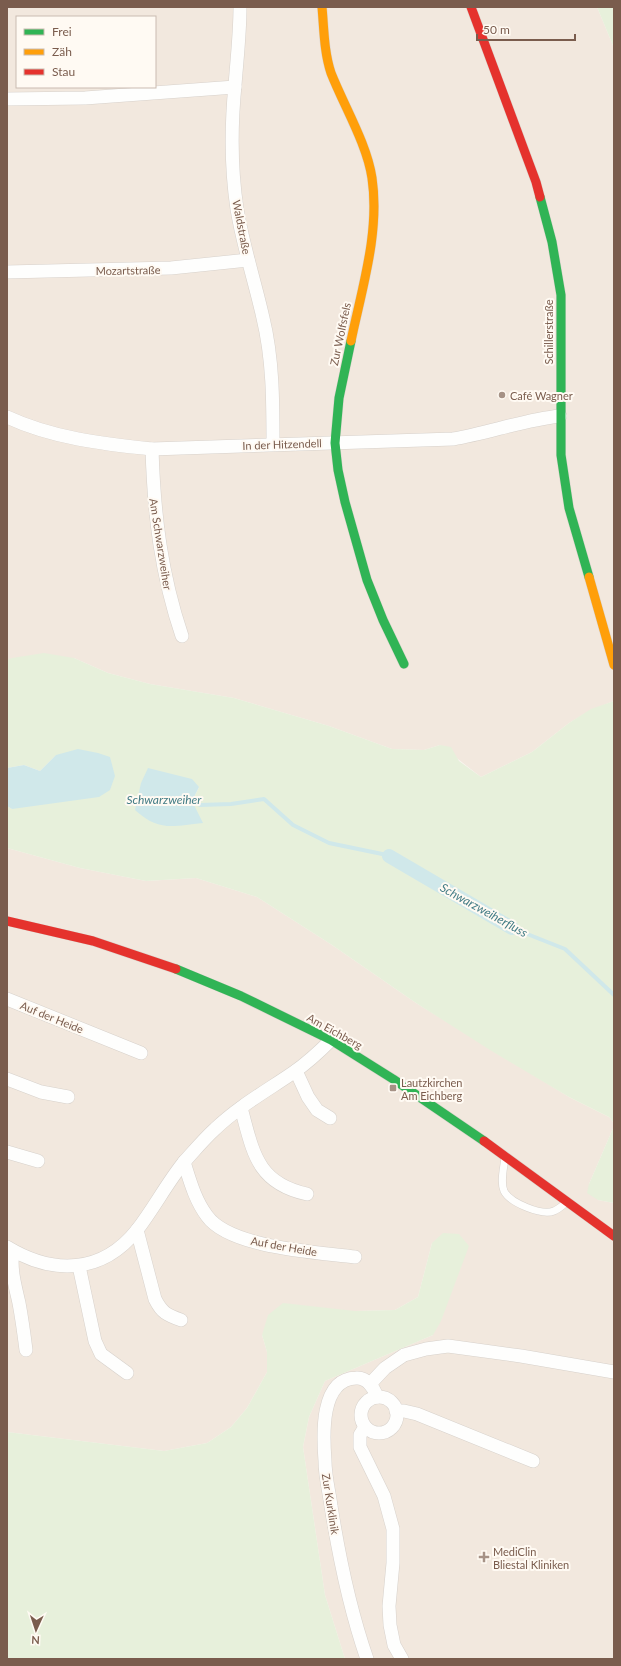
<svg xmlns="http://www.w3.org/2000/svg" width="621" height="1666" viewBox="0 0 621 1666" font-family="Lato,sans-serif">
<rect width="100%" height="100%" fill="#f9f5f0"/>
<g fill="#f2e8de" fill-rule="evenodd">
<path d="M 7,7 L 597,7 L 614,48 L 614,701 L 591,710 L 569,723 L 532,752 L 481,777 L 440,745 L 424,750 L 392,749 L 329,726 L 234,698 L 150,684 L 108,673 L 74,658 L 7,660 ZM 17,17 L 155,17 L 155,87 L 17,87 Z"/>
<polygon points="7,848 80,868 146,881 196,878 257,897 332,945 416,1003 569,1097 609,1117 614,1123 614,1126 589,1184 598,1200 614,1203 614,1659 345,1659 325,1595 303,1447 309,1417 325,1381 433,1335 432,1243 418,1297 395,1310 355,1311 262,1335 267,1352 267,1372 247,1408 231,1427 207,1443 164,1451 7,1432"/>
</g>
<g fill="#e7f0db" fill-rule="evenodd">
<polygon points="597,7 614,7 614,48"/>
<path d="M 44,653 L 74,658 L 108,673 L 150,684 L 234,698 L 329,726 L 392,749 L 424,750 L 440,745 L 451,747 L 459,761 L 481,777 L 532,752 L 569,723 L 591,709 L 614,701 L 614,1123 L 609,1117 L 569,1097 L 490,1050 L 416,1003 L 332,945 L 257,897 L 196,878 L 146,881 L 80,868 L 7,848 L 7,806 L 12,809 L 56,755 L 40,771 L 24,765 L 7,768 L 7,660 L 12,658 ZM 199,787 L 192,801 L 135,810 Z"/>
<polygon points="614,1126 614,1203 598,1200 587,1193 589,1184"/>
<polygon points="443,1233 459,1234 469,1246 441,1321 433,1335 325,1381 309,1417 303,1447 325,1595 345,1659 7,1659 7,1432 164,1451 207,1443 231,1427 247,1408 267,1372 267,1352 262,1335 268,1315 283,1303 355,1311 395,1310 418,1297 432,1243"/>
</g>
<g fill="#d0e8ea">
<polygon points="78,749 98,753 110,757 115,776 110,790 99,797 12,809 7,806 7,768 24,765 40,771 56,755"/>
<path d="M 148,768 L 192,779 L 199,787 L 192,801 L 203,823 C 173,826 159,832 135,810 L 141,783 Z"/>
</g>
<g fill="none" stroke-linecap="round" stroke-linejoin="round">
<g stroke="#d0e8ea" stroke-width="4">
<polyline points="187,798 200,805 231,804 264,799 293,825 329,843 387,855"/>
<polyline points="512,928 565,949 614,995"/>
</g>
<polyline stroke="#d0e8ea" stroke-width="14" points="389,856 512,928"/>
<g stroke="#d7d1cb" stroke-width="8">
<path id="lane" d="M 505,1157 C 504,1167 500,1182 504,1191 C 510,1203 542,1216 554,1211 C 559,1209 563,1205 567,1202"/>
</g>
<g stroke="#d7d1cb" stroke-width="14">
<g id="street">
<path d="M 240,7 C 240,33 237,59 235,85 C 231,126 231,169 237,209 C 243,246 255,282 263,318 C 273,359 273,402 273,444"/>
<polyline points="7,99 85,98 235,87"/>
<polyline points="7,272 171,268 248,260"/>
<path d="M 7,417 C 52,438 103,444 152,449 L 453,439 C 489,433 523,420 560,416"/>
<path d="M 152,449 C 154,515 161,574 182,636"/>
<polyline points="7,999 141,1053"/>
<polyline points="296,1071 308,1097 317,1110 330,1118"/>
<polyline points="7,1079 41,1092 68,1097"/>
<path d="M 241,1108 C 253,1151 256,1183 307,1194"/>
<polyline points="7,1152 38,1161"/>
<path d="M 184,1162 C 190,1181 195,1200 207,1216 C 230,1248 317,1252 355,1257"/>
<path d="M 137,1230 L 155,1299 C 162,1313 167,1315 181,1320"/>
<path d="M 7,1247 C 53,1275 102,1274 137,1230 C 154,1208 167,1183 184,1162 C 194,1151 204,1139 215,1129 C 239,1106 268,1090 294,1072 C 307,1063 319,1052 331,1040"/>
<path d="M 13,1251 C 10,1269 15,1285 19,1303 C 22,1319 24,1334 26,1350"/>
<polyline points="79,1266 95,1341 101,1354 127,1373"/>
<polyline points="370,1384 385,1368 404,1355 426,1349 448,1346 521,1356 614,1372"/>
<circle cx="379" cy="1415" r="18"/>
<polyline points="396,1411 404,1411 417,1414 533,1461"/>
<polyline points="365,1427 360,1435 360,1447 384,1496 393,1529 393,1563 389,1606 390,1625 394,1645 402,1659"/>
<path d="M 367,1659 C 350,1610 339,1557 331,1506 C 329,1491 325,1476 325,1461 C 323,1435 320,1379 356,1378 C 367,1377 374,1388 377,1397"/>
</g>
</g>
<g stroke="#d9d2cb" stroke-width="10">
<g id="fast">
<polyline points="540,197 552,242 561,295 561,455 569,508 589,577"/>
<polyline points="351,341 339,398 335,443 338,470 345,502 367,580 383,620 404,664"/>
<polyline points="176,969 241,996 331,1040 393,1079 484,1141"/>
</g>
</g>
<g stroke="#d9d2cb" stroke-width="10">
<g id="slow">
<path d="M 322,7 C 324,29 324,52 331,73 C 344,106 367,144 372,178 C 380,232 362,288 351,341"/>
<polyline points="589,577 614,665"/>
</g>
</g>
<g stroke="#d9d2cb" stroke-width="10">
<g id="jam">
<polyline points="471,7 536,182 540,197"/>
<polyline points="7,921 93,941 176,969"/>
<polyline points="484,1141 614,1236"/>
</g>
</g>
<use href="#lane" stroke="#fefefd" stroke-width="7"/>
<use href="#street" stroke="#fefefd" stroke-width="13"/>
<use href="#fast" stroke="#30b455" stroke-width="9"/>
<use href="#slow" stroke="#ff9f0a" stroke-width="9"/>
<use href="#jam" stroke="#e5322d" stroke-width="9"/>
</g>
<g fill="#a69286" stroke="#fffaf3" stroke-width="1.5">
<circle cx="502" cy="395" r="4"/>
<rect x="389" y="1084" width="8" height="8" rx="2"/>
<path d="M482 1551h4v4h4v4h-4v4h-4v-4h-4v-4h4z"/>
</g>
<g text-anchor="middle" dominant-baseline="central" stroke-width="4" stroke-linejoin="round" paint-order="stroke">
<g font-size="11" fill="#7a5c4d" stroke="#fffaf3">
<text transform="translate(242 227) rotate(79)">Waldstraße</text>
<text transform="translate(128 270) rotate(-1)">Mozartstraße</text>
<text transform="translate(548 332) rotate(-90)">Schillerstraße</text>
<text transform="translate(340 334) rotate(-78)">Zur Wolfsfels</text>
<text transform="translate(282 444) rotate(-2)">In der Hitzendell</text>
<text transform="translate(161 544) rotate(81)">Am Schwarzweiher</text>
<text transform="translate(52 1017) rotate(22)">Auf der Heide</text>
<text transform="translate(335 1031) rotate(29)">Am Eichberg</text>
<text transform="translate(284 1246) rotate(10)">Auf der Heide</text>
<text transform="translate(331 1504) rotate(81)">Zur Kurklinik</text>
</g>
<g font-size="11" fill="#7a5c4d" stroke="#fffaf3" text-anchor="start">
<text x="510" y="395">Café Wagner</text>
<text x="401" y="1082">Lautzkirchen<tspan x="401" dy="13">Am Eichberg</tspan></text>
<text x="493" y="1551">MediClin<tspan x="493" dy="13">Bliestal Kliniken</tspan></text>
</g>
<g font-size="12" font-style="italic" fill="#437c86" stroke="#fffaf3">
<text x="164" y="799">Schwarzweiher</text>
<text transform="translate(484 910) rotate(29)">Schwarzweiherfluss</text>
</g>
</g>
<rect width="621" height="1666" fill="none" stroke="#7a5c4d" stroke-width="16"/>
<rect x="16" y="16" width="140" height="72" fill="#fffaf3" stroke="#cabbb1"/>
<rect x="24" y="29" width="20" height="6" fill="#30b455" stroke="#cabbb1"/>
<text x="52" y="36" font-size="12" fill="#7a5c4d">Frei</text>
<rect x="24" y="49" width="20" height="6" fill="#ff9f0a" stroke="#cabbb1"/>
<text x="52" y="56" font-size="12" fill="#7a5c4d">Zäh</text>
<rect x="24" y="69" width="20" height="6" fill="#e5322d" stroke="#cabbb1"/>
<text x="52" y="76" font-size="12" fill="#7a5c4d">Stau</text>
<g transform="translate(36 1630) rotate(183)" stroke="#fffaf3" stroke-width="3" paint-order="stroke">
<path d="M0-3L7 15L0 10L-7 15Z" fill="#7a5c4d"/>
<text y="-6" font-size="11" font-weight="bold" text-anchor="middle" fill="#7a5c4d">N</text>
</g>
<path d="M477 34v6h98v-6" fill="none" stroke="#7a5c4d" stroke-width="2"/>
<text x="483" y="34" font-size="12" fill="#7a5c4d" stroke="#fffaf3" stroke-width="3" paint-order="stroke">50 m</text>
</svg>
